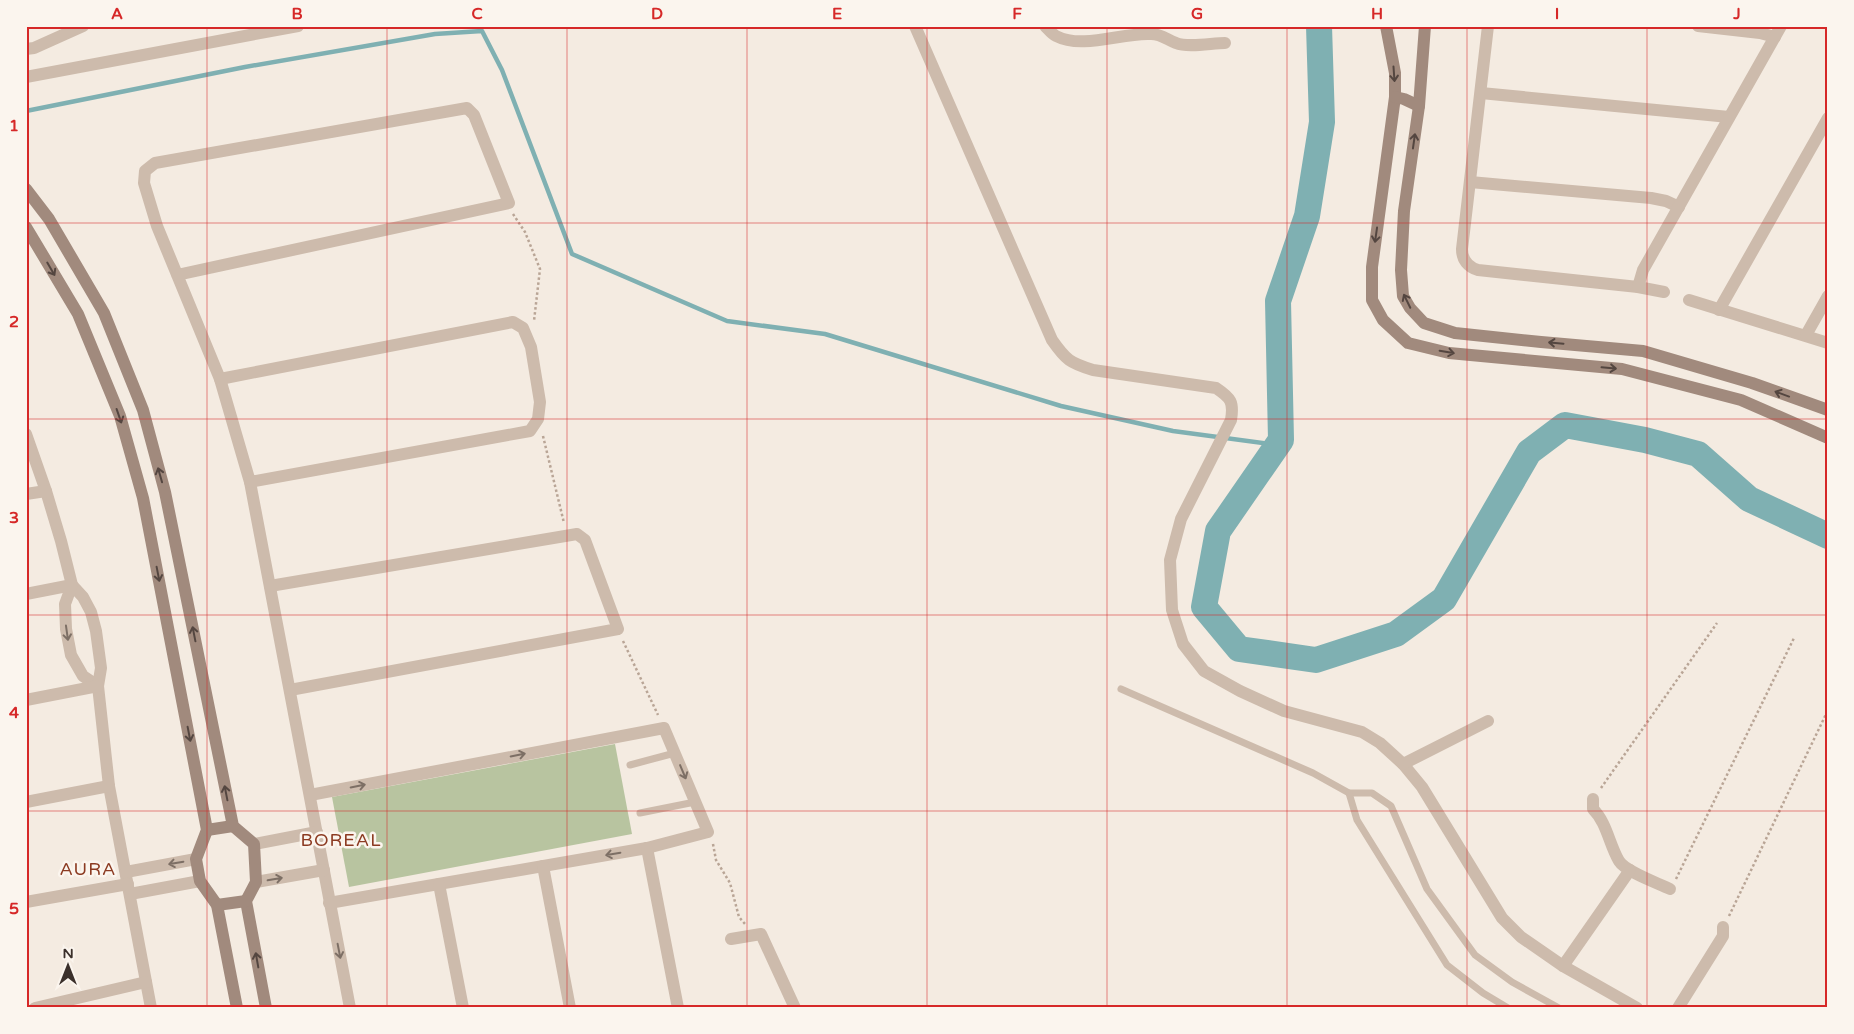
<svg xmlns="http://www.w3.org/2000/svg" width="1854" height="1034" viewBox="0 0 1854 1034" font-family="'Varela Round',sans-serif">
<rect width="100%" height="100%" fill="#f4ebe1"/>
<polygon fill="#b8c4a0" points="615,744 632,834 349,887 332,797"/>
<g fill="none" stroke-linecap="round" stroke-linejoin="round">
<polyline stroke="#7fb0b2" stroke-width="4.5" points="26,111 245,67 435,34 482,31 502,70 572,254 727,321 825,334 1061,406 1173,431 1277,445"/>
<polyline stroke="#7fb0b2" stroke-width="26" points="1319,26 1322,122 1307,216 1278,301 1281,440 1218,531 1204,607 1239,649 1316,660 1396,634 1444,599 1529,452 1565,425 1645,440 1698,454 1749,499 1828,536"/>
<g stroke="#b9a596" stroke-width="2.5" stroke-dasharray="2.5 2.5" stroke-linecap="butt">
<polyline points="513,214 525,232 540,269 534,321"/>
<polyline points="543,436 564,523"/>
<polyline points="623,641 658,715"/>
<polyline points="1601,788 1717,623"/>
<polyline points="713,844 716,860 730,883 739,917 745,924"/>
<polyline points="1676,879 1794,638"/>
<polyline points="1729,916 1828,710"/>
</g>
<g stroke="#cdbbac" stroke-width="7">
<polyline points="1121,689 1313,773 1349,793 1372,793 1391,806 1427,889 1475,955 1512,982 1559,1008"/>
<polyline points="630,765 675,753"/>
<polyline points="1349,793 1357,820 1447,965 1483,993 1508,1008"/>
<polyline points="640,813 695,802"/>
</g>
<g stroke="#cdbbac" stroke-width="12">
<path d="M 915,26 L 1052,340 C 1066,360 1070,363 1093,370 L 1216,388 C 1231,398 1234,402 1231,420 L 1181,519 L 1170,560 L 1172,610 L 1183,644 L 1204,671 L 1240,691 L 1284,711 L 1362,732 L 1380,743 L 1403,764 L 1422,787 L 1502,918 L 1521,937 L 1563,966 L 1637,1008"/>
<path d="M 1045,26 C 1048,29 1052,34 1056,36 C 1083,50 1123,32 1151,34 C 1162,34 1167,40 1176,43 C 1188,48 1212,43 1225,43"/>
<path d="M 1488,26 L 1462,249 C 1462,260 1468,267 1478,270 L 1638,287 L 1664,292"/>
<polyline points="1698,26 1760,33 1775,37"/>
<polyline points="26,49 34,48 83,26"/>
<polyline points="26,77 298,26"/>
<polyline points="1481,93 1729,117"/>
<polyline points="1470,182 1651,198 1666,201 1679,207"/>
<polyline points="177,275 509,203 474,115 467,108 155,163 145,171 144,183 157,226 220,379 250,482 350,1008"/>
<polyline points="1638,287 1643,270 1781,26"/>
<polyline points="1689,300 1828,343"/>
<polyline points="1719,310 1828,118"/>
<polyline points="1806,335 1828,296"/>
<polyline points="220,379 513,322 523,328 531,347 540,402 538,419 530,431 250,482"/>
<polyline points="26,434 46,491 61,541 72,585 83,597 91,612 96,631 101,668 98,686 109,786 151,1008"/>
<polyline points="26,494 46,491"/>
<polyline points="72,585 65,604 66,629 71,655 83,676 98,686"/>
<polyline points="270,586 577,534 585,540 618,629 290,690"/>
<polyline points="26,594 72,585"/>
<polyline points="26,700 98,686"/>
<polyline points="1403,764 1488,721"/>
<polyline points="310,795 664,728 708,832 647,848 329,903"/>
<path d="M 1593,799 L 1593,809 C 1607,823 1609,844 1619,861 C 1626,872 1658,883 1670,889"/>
<polyline points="26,802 109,786"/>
<polyline points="254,844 317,832"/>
<polyline points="647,848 678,1008"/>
<polyline points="543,866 570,1008"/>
<polyline points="126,872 196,859"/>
<polyline points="256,882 324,870"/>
<polyline points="439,884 463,1008"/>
<polyline points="130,894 200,881"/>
<polyline points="26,902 128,884"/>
<polyline points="731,939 761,934 795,1008"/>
<polyline points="1563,966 1630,870"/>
<polyline points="35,1008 146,982"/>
<polyline points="1678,1008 1723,936 1723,927"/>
</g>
<g stroke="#a18a7d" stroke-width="12">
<polyline points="1386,26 1395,73 1395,97 1372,267 1372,300 1383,320 1408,343 1449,353 1622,369 1741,400 1828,438"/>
<polyline points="1425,26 1419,106 1404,211 1401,270 1403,296 1410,308 1424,323 1455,333 1541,342 1643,351 1752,383 1828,410"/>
<polyline points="1395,97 1404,99 1419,106"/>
<polyline points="26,189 49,219 104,313 143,410 165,492 233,826 254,844 256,882 246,901 266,1008"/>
<polyline points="26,227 78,314 120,416 143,498 207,830 196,859 200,881 217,905 237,1008"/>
<polyline points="207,830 233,826"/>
<polyline points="217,905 246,901"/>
</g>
</g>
<defs><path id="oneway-shaft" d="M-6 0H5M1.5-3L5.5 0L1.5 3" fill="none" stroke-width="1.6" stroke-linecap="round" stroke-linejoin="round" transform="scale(1.25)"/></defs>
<g stroke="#544640">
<use href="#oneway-shaft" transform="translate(1394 74) rotate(86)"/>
<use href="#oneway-shaft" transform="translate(1414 141) rotate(-82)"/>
<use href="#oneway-shaft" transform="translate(1376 235) rotate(98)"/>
<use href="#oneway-shaft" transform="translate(51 269) rotate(60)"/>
<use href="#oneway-shaft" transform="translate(1407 301) rotate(-116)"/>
<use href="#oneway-shaft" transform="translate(1556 343) rotate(-175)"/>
<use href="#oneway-shaft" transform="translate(1447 352) rotate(10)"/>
<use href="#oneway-shaft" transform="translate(1609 368) rotate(5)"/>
<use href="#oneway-shaft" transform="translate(1782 394) rotate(-160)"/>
<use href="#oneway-shaft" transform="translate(119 416) rotate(71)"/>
<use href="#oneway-shaft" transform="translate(160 475) rotate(-106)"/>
<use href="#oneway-shaft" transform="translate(158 574) rotate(79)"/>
<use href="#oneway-shaft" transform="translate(194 634) rotate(-101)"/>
<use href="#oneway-shaft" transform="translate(189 734) rotate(79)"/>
<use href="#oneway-shaft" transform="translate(226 793) rotate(-101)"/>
<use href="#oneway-shaft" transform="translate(257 960) rotate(-100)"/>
</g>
<g stroke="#7d6f65">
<use href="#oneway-shaft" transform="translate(67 633) rotate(82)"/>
<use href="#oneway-shaft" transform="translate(518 755) rotate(-11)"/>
<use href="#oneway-shaft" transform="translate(683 772) rotate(67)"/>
<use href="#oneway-shaft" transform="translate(358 786) rotate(-11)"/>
<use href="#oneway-shaft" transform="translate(613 854) rotate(170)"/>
<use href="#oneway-shaft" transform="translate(176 863) rotate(170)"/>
<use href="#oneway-shaft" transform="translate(275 879) rotate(-10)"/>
<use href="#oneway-shaft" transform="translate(339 951) rotate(79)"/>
</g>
<path fill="none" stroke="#d62828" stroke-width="1" stroke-opacity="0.55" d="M 207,26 L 207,1008M 387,26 L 387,1008M 567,26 L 567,1008M 747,26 L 747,1008M 927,26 L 927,1008M 1107,26 L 1107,1008M 1287,26 L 1287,1008M 1467,26 L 1467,1008M 1647,26 L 1647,1008M 26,223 L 1828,223M 26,419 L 1828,419M 26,615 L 1828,615M 26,811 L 1828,811"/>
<g text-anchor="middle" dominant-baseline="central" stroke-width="5" stroke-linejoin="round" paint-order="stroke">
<g font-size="18" letter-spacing="1" fill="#8c3b22" stroke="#fbf5ee">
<text x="341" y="840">BOREAL</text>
<text x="88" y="869">AURA</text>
</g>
</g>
<rect width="1854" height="1034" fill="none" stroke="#fbf5ee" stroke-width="55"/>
<g transform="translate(68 966)" stroke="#fbf5ee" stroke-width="4" paint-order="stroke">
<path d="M0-4L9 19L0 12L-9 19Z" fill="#3b302b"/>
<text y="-8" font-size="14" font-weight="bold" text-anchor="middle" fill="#3b302b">N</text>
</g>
<rect x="28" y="28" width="1798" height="978" fill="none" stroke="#d62828" stroke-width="2"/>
<g font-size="16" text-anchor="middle" font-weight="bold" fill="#d62828">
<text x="117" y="19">A</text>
<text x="297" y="19">B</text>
<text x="477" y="19">C</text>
<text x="657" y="19">D</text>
<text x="837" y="19">E</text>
<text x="1017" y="19">F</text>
<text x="1197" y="19">G</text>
<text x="1377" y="19">H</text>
<text x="1557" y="19">I</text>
<text x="1737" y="19">J</text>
<text x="14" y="131">1</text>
<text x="14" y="327">2</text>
<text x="14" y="523">3</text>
<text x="14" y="718">4</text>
<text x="14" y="914">5</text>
</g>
</svg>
